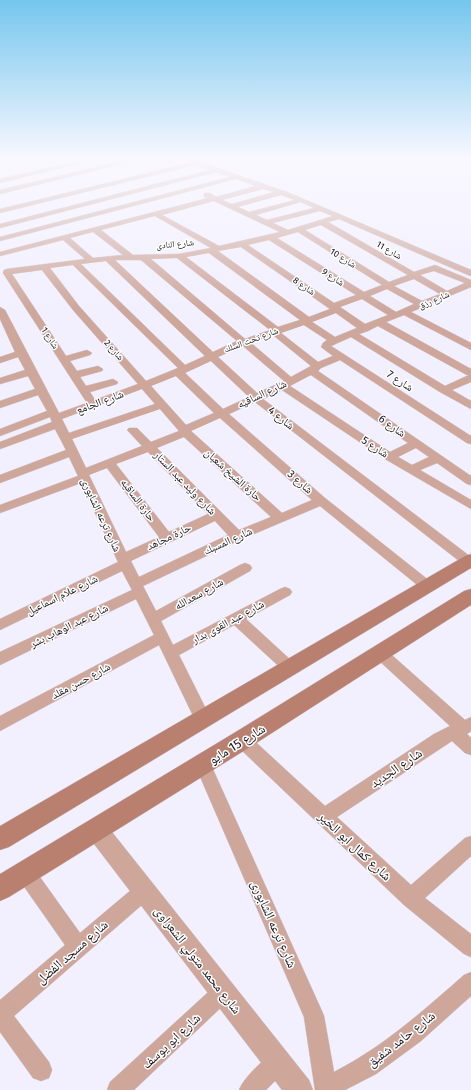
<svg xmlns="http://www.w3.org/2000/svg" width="471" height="1090" viewBox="0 0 471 1090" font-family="'Fira Sans','Noto Naskh Arabic',sans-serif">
<rect width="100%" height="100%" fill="#f2efff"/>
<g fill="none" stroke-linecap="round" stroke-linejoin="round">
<g stroke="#cfccdb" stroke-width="1">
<g id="minor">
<polygon points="16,159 27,159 17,161"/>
<polygon points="87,159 99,159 0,183 0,179"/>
<polygon points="130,159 142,159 0,194 0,190"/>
<path d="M 182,159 L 192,159 L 281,190 L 285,191 L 471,270 L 471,276 L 468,275 L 339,219 L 328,222 L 414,272 L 435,265 L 471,280 L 471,287 L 411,312 L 471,343 L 471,350 L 404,315 L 386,322 L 471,369 L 471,382 L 452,390 L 471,401 L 471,409 L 440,392 L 351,337 L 331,346 L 471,436 L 471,444 L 467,443 L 340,360 L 321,368 L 318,371 L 471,476 L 471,485 L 467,484 L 437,463 L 420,470 L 471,500 L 471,509 L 385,459 L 282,390 L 263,399 L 471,557 L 471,565 L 463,564 L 255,402 L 229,414 L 325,498 L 431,582 L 433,585 L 431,588 L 426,590 L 421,588 L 320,506 L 242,539 L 143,586 L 156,611 L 240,565 L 245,563 L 250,565 L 252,568 L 250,571 L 161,621 L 173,645 L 280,589 L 285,587 L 290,589 L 292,592 L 290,595 L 246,619 L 294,663 L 297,667 L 294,671 L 289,673 L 284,671 L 234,625 L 179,655 L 211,719 L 209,724 L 203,726 L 197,724 L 159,645 L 0,731 L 0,716 L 154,635 L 136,599 L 0,665 L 0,652 L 132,590 L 122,571 L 0,630 L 0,619 L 118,562 L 81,483 L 0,513 L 0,505 L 78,476 L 69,457 L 0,483 L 0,475 L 66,450 L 55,429 L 0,449 L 0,442 L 52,422 L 50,417 L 0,436 L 0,429 L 47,411 L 38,395 L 0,408 L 0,401 L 35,389 L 28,376 L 0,384 L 0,378 L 25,370 L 18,357 L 0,363 L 0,357 L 15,352 L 0,319 L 0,307 L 5,310 L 59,413 L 87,403 L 3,273 L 4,270 L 7,269 L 85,259 L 63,240 L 0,256 L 0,252 L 208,198 L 204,197 L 204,193 L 210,193 L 216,197 L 256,186 L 236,179 L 0,241 L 0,237 L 230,177 L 216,172 L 0,228 L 0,224 L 210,170 L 195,165 L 0,213 L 0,209 L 189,163 ZM 263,189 L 274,192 L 232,204 L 222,200 ZM 281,195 L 295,200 L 249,212 L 238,207 ZM 214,201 L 280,232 L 219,246 L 162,215 ZM 301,202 L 314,208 L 267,220 L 256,215 ZM 320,211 L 333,216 L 288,230 L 273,223 ZM 155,216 L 211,248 L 179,254 L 133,255 L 101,230 ZM 321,225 L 408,275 L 389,282 L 305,230 ZM 93,232 L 123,255 L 93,258 L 70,238 ZM 298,232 L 382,285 L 364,292 L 277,238 ZM 269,240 L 356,295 L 334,303 L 248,245 ZM 241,247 L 330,309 L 309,317 L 218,251 ZM 209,253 L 300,320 L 278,327 L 186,257 ZM 177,258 L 270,330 L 245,339 L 151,259 ZM 115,260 L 141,260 L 237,341 L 213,352 ZM 106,261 L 205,356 L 185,365 L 81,264 ZM 73,265 L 178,368 L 146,381 L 79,306 L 50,268 ZM 42,270 L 73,310 L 138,384 L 95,400 L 90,392 L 117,384 L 118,382 L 113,379 L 86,386 L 80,377 L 102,371 L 103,369 L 98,366 L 77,371 L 70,361 L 90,355 L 92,353 L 87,350 L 66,356 L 12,274 ZM 434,271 L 465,283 L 447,291 L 420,275 ZM 414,279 L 440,294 L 422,301 L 394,286 ZM 387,289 L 414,304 L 396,312 L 370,296 ZM 362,299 L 388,315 L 365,324 L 340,307 ZM 336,313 L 357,328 L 335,337 L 312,322 ZM 304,325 L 327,340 L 323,343 L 321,347 L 333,356 L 318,362 L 281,333 ZM 378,326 L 467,375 L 469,375 L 445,386 L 359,334 L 368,331 ZM 273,335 L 311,366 L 291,377 L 251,343 ZM 243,346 L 284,381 L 257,393 L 218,357 ZM 211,361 L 249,397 L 223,409 L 185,373 ZM 311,375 L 408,443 L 390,452 L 290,386 ZM 176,376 L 214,413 L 186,425 L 151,386 ZM 142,389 L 155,404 L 69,433 L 62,419 ZM 160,409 L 179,431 L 151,442 L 137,428 L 129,428 L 127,430 L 129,432 L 142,446 L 86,468 L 72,439 ZM 220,418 L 312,500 L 282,513 L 191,431 ZM 184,437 L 271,517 L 239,530 L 157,448 ZM 416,448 L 429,457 L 412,465 L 398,457 ZM 148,452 L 208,514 L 169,532 L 116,464 ZM 107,468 L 159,537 L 126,552 L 89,475 ZM 215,521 L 228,535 L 139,577 L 131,561 Z"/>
<polygon points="380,647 385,649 465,720 471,717 471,731 467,734 471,738 471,755 465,753 452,741 337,817 411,885 465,838 471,836 471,856 425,898 471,934 471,957 464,954 404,905 236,745 234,740 236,735 242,733 248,735 325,806 434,734 450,726 375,657 373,653 375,649"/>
<path d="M 203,758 L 209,760 L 211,765 L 321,1009 L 324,1016 L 334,1072 C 383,1047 423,1011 464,975 L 471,972 L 471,996 L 421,1041 L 376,1074 L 345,1090 L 315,1090 L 304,1017 L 195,765 L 197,760 Z"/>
<polygon points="25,863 32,866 80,933 137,885 144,882 151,885 153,891 151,897 14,1016 49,1062 52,1070 49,1078 41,1081 33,1078 0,1032 0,1000 65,945 18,878 16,872 18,866"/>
<polygon points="223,982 230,985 233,992 230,999 134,1090 107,1090 110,1082 216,985"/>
<path d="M 278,1051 L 286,1054 L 289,1062 L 286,1070 L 266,1090 L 239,1090 C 244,1077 265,1057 278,1051 Z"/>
</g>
</g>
<g stroke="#cfccdb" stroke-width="1">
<polygon id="tertiary" points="96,819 104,822 309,1080 313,1090 282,1090 88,836 85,829 88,822"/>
</g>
<g stroke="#cfccdb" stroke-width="1">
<g id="secondary">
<polygon points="471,554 471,568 9,847 0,850 0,826 465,556"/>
<polygon points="471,589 471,605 250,747 9,897 0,901 0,874 234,733 464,591"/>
</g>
</g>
<use href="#minor" fill="#cea69a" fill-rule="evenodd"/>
<use href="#tertiary" fill="#cea69a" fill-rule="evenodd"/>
<use href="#secondary" fill="#ba806f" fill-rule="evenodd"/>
</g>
<linearGradient id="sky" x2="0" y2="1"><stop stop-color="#75c6ee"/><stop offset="0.51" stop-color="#f9f8ff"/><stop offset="1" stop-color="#f9f8ff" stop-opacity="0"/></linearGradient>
<rect width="471" height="312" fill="url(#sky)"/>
<g text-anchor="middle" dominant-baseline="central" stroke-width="3" stroke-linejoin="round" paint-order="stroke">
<g font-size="9" fill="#15131c" stroke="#fff">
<text transform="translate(175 244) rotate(-5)">شارع النادى</text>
<text transform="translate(389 250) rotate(30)">شارع 11</text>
<text transform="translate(343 258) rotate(32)">شارع 10</text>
<text transform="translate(333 277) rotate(33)">شارع 9</text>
<text transform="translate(304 286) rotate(35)">شارع 8</text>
<text transform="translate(434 300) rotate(-23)">شارع رزق</text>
<text transform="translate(50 338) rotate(57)">شارع 1</text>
<text transform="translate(251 340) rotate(-20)">شارع تحت السلك</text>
<text transform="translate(114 350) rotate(49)">شارع 2</text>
</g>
<g font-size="11" fill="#15131c" stroke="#fff">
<text transform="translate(400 381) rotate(33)">شارع 7</text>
<text transform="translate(262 394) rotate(-25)">شارع الساقيه</text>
<text transform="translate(100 402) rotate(-20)">شارع الجامع</text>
<text transform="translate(281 418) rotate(39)">شارع 4</text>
<text transform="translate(392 426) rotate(35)">شارع 6</text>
<text transform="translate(375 447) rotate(33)">شارع 5</text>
<text transform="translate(233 475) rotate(42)">حارة الشيخ شعبان</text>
<text transform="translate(300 482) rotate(41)">شارع 3</text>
<text transform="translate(185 483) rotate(46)">شارع وليد عبد الستار</text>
<text transform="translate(138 500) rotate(53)">حارة الساقيه</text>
<text transform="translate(101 515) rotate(65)">شارع ترعه الشابورى</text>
<text transform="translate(169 537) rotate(-25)">حارة مجاهد</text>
<text transform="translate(228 541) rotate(-24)">شارع المسبك</text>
<text transform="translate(199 594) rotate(-29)">شارع سعدالله</text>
<text transform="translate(62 595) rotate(-26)">شارع علام اسماعيل</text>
<text transform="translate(228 622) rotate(-28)">شارع عبد القوى بدار</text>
<text transform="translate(69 626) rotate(-26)">شارع عبد الوهاب بشر</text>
<text transform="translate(81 681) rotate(-28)">شارع حسن مقلد</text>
</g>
<g font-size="13" fill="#15131c" stroke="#fff">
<text transform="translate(237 744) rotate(-32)">شارع 15 مايو</text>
<text transform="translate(396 768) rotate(-34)">شارع الجديد</text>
<text transform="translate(355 846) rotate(43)">شارع كمال ابو الخير</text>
<text transform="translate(274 924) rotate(66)">شارع ترعه الشابورى</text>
<text transform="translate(72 952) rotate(-41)">شارع مسجد الفضل</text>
<text transform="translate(198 960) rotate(52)">شارع محمد متولي الشعراوى</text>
<text transform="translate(401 1039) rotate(-38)">شارع حامد شفيق</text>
<text transform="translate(171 1041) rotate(-43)">شارع ابو يوسف</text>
</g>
</g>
</svg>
